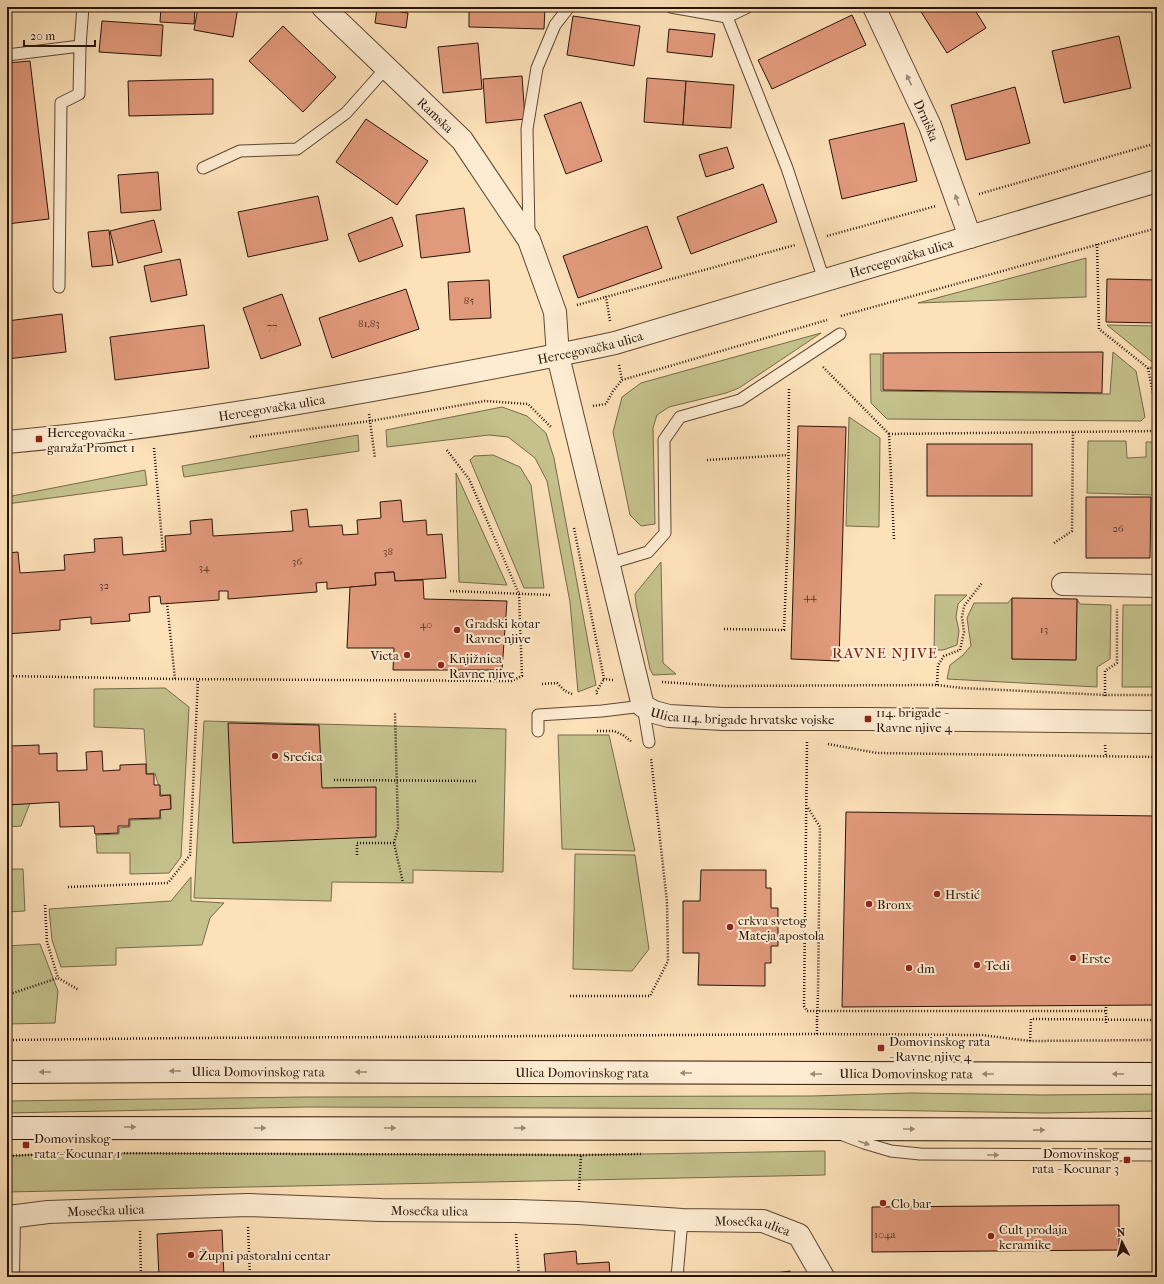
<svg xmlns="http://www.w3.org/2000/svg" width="1164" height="1284" viewBox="0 0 1164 1284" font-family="'IM FELL French Canon',serif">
<rect width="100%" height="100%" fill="#fde1b9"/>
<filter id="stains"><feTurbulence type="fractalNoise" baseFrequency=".005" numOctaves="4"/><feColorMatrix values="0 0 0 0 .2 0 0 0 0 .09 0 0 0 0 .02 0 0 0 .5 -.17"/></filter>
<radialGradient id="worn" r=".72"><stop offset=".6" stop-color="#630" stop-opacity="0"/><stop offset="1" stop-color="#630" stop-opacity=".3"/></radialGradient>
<g fill="#c4c18c" stroke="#766a4a">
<polygon points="1086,258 1086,297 918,303"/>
<polygon points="1107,325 1157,326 1157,362 1151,361"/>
<polygon points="821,333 739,388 726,393 669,407 657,415 653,428 655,524 641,526 630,515 613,432 622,397 641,383"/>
<polygon points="1113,352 1136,371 1145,417 1141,421 887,419 871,403 870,354 881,354 881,391 1110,394"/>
<polygon points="502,407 527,416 546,433 554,458 596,685 578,692 570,602 547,481 535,458 508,437 489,435 387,447 386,430"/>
<polygon points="849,417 880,438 879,527 846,526"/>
<polygon points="358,435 359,451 184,477 182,466"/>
<polygon points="1088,441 1126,441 1127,458 1146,457 1146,442 1157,442 1157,568 1154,568 1154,495 1087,493"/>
<polygon points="493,455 520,467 531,485 544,588 524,588 470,460 474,456"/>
<polygon points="145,470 147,485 7,504 7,497"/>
<polygon points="456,473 507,585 459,582"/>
<polygon points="661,562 663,663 676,674 653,675 650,669 636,604 635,594"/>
<polygon points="935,595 967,595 958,604 956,617 959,631 957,645 943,650 934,650"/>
<polygon points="1012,598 1012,659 1076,660 1077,599 1080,604 1111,605 1110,659 1097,667 1097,687 947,679 950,665 962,656 971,646 967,618 974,603 1008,603"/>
<polygon points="1123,605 1156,605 1155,675 1157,675 1157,687 1122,687"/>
<polygon points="165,688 189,707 181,857 169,873 130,874 130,853 97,853 96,835 119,834 119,828 130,827 130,820 161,819 160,810 171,809 171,795 161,795 155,773 147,774 144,729 94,727 94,689"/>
<polygon points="204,721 506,729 503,872 413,870 413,883 332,882 331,901 194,898"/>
<polygon points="558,735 609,735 635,851 562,849"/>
<polygon points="30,803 21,826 7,827 7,805"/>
<polygon points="575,854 635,855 649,949 632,971 573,969"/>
<polygon points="7,869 23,869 25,911 7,912"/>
<polygon points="191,877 191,901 224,903 210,918 202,945 116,948 116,965 61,967 52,940 49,909 171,901"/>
<polygon points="40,944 58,991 55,1023 7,1024 7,946"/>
<polygon points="911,1093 1042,1095 1157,1094 1157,1111 1044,1113 812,1109 307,1107 7,1113 7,1101 305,1097 812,1096"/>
<polygon points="825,1151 825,1175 7,1192 7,1156 65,1153 581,1155"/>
</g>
<g fill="#e1997c" stroke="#281409">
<polygon points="161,7 195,7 194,24 160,22"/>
<polygon points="198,7 238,7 233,37 194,30"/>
<polygon points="469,7 545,7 544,29 469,27"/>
<polygon points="918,7 973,7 986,28 947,53"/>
<polygon points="377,8 408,13 406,28 375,23"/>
<polygon points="852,15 866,45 772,89 758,60"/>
<polygon points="573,16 640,26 634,66 567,55"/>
<polygon points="102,21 163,25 161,56 99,52"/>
<polygon points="283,26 336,77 303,112 249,61"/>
<polygon points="669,29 715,34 712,57 667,52"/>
<polygon points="1119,36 1131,88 1064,103 1052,51"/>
<polygon points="478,43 482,89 443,93 438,47"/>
<polygon points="30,61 49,219 7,224 7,63"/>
<polygon points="522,76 525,119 486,123 483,79"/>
<polygon points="647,78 686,81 683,125 644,122"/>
<polygon points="213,79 213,114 129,116 128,81"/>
<polygon points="686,81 734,85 731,128 683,125"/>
<polygon points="1015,87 1030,143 966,160 951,105"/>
<polygon points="581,102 602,161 566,174 544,115"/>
<polygon points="366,119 428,161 397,205 336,162"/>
<polygon points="904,123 917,181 842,199 829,140"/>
<polygon points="727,147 734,168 706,177 699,155"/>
<polygon points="158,172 161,210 121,213 118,175"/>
<polygon points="763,184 777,222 691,254 677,217"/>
<polygon points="318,196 328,240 248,257 238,212"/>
<polygon points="464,208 470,252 421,258 416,215"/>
<polygon points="392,217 403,246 359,262 348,234"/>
<polygon points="154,220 162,252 118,263 110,231"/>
<polygon points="647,226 662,268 578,298 563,256"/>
<polygon points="109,230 113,265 92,267 88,232"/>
<polygon points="180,259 187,295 151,302 144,266"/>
<polygon points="1107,279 1157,280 1157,323 1106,322"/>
<polygon points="489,280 491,318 450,320 448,282"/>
<polygon points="406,289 419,329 332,358 319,318"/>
<polygon points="282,294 301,345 261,359 243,308"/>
<polygon points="62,314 66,352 7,359 7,321"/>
<polygon points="204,325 209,368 115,380 110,337"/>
<polygon points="1103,352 1102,393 883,390 883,353"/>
<polygon points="798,426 846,427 839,661 791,659"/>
<rect x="927" y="444" width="105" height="52"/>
<polygon points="1086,497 1151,497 1150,558 1086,558"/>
<polygon points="401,500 403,522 426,520 427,535 442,534 446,578 395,581 394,572 375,573 376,585 327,589 327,582 316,583 317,592 228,599 228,591 219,591 219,600 161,604 160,596 149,597 150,612 129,614 130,621 91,624 91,617 60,620 60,630 7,634 7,553 18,552 20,573 65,570 64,555 95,552 94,539 122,537 123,555 166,551 165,536 191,534 190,521 212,519 213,536 293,531 291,511 307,509 309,527 342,525 343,535 358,534 357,520 381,518 380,502"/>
<polygon points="394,572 395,581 423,580 424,599 507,601 502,670 393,670 394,648 347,648 350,587 376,585 375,573"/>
<polygon points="1012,598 1077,599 1076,660 1012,659"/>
<polygon points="228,723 319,725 322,788 376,787 376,837 233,843"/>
<polygon points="7,729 11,729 11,746 39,745 39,754 57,753 57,771 87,770 86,752 102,751 103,771 120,770 120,765 146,764 146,774 154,774 154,785 160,785 160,796 170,795 171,809 160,810 160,818 129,819 129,826 118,826 118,833 95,834 94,826 60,827 59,802 7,805"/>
<polygon points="846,812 1157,816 1157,1005 842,1007"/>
<polygon points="701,870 766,870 766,888 771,888 771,908 778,908 778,946 771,946 771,963 765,963 765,986 698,985 699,953 683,953 683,901 700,901"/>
<polygon points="1119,1205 1119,1250 872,1252 872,1207"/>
<polygon points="222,1230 224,1277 159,1277 157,1234"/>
<polygon points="576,1251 577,1264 609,1262 610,1274 618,1273 618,1277 546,1277 544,1254"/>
<polygon points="790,1271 790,1277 777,1277 776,1273"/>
<polygon points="429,1274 430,1277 404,1277"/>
</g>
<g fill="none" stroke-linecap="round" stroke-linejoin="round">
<g stroke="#5d4735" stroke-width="13">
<g id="lane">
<polyline points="671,7 727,17"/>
<polyline points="748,7 727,17 787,168 824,280"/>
<polyline points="7,55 80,46 83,7"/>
<polyline points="203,168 240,151 297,149 346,113 386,68"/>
<polyline points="529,233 527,129 537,68 555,25 569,7"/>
<polyline points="59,287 61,103 79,94 80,46"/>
<polyline points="608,564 648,552 665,533 664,440 680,417 740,400 840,334"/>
<polyline points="538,731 538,715 602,711 643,706 649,742"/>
<polyline points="843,1135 864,1143 891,1151 920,1154 1157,1155"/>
<polyline points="677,1277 682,1220"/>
</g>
</g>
<g stroke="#5d4735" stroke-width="24">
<g id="street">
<path id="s1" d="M 323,7 L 462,140 L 529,240 L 555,312 L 558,356 L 643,706 L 654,712 L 669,716 L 723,719 L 868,719 L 1157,722"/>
<path id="s2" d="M 874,7 L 930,126 L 970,237"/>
<path id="s3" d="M 7,442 C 143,430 277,408 411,383 C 479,370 547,358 615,343 L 1157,181"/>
<polyline points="1063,584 1157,586"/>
<path id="s4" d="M 8,1277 L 9,1217 L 48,1212 L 247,1205 L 381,1210 L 515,1211 L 578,1213 L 682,1220 L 763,1221 L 799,1235 L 823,1277"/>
</g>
</g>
<g stroke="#281409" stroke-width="24">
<g id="secondary">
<path id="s5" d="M 7,1072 L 184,1071 L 1157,1074"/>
<polyline points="7,1128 828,1129 1157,1130"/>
</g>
</g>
<g stroke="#281409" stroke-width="2.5" stroke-dasharray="1 2" stroke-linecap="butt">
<polyline points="979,194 1157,143"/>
<polyline points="827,236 936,206"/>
<polyline points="1097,244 1099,329 1148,368 1157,368"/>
<polyline points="577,305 606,297"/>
<polyline points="841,316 1157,228"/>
<polyline points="610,321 606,297 795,245"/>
<polyline points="619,365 622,380"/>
<polyline points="823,367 889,434"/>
<polyline points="1148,368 1157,413"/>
<polyline points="593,406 606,404 613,391 622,380 827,320"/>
<polyline points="369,414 375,458"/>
<polyline points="250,437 370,421 485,401 528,404 551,427"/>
<polyline points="154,448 163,552"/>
<polyline points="707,460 788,455"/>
<polyline points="574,528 604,679 613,680"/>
<polyline points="894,539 889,434 1157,431"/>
<polyline points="1054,543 1072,531 1073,432"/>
<polyline points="450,591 551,595"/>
<polyline points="167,603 175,679"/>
<polyline points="724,629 784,630 788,533 789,388"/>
<polyline points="7,676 175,679 511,681 522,676 519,594 469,479 446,449"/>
<polyline points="662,682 724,686 937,685 962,688 1106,695 1157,695"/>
<polyline points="542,684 557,683 565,691 572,694"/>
<polyline points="937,685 938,665 944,656 960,650 964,632 962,617 964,606 982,583"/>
<polyline points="597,694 596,692 604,679"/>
<polyline points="1105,696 1105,671 1117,663 1117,609"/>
<polyline points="597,731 614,731 623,735 632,742"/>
<polyline points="807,742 804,1006 807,1011 1106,1011"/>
<polyline points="828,744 877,753 1157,757"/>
<polyline points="1105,745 1106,757"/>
<polyline points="334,780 478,781"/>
<polyline points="808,808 820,827 818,994"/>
<polyline points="394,843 398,828 395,713"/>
<polyline points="357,855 357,843 394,843 403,883"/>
<polyline points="68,887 168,883 190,855 198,679"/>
<polyline points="45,905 47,942 58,978 79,990"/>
<polyline points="7,995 58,978"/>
<polyline points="570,996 650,996 668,961 667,902 651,758"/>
<polyline points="1106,1023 1106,1006"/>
<polyline points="817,1034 817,1020"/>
<polyline points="7,1040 186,1038 400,1037 817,1034 981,1035 1030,1041 1157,1040"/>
<polyline points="1030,1041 1031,1019 1157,1020"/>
<polyline points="7,1156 65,1153 581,1155 642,1154"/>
<polyline points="7,1178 8,1195"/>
<polyline points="579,1190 581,1155"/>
<polyline points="248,1227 250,1277"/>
<polyline points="140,1231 141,1277"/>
<polyline points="516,1234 519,1277"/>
</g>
<use href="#lane" stroke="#feecd2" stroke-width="11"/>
<use href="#street" stroke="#feecd2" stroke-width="22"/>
<use href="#secondary" stroke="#feecd2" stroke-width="22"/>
<polyline stroke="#281409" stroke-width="2.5" stroke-dasharray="1 2" stroke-linecap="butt" points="817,1020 818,994"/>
</g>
<defs><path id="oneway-solid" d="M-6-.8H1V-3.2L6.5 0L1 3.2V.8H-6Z"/></defs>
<g fill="#9e8b78">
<use href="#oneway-solid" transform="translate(909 80) rotate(-115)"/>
<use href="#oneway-solid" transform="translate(957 200) rotate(-109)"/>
<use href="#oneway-solid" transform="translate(175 1071) rotate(180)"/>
<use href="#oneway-solid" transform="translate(45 1072) rotate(180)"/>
<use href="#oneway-solid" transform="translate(361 1072) rotate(-180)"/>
<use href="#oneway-solid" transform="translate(686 1073) rotate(-180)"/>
<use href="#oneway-solid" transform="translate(816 1074) rotate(-180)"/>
<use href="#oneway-solid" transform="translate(988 1074) rotate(-180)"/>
<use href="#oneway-solid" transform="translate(1118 1074) rotate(-180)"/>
<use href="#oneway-solid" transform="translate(130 1127)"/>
<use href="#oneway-solid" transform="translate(260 1128)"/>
<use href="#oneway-solid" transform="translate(390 1128)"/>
<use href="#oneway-solid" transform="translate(520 1128)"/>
<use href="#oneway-solid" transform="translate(909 1129)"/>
<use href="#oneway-solid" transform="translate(1039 1130)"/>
<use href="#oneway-solid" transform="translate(864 1143) rotate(19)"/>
<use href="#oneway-solid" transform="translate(993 1155)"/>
</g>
<g fill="#8f2418" stroke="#feecd2" stroke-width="1.5">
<rect x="35" y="435" width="8" height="8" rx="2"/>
<circle cx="457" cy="630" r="4"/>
<circle cx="407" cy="655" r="4"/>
<circle cx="441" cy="665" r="4"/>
<rect x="864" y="715" width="8" height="8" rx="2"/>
<circle cx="275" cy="756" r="4"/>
<circle cx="937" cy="894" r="4"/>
<circle cx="869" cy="904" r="4"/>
<circle cx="730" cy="927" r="4"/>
<circle cx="1073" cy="958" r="4"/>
<circle cx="977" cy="965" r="4"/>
<circle cx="909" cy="968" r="4"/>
<rect x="877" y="1044" width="8" height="8" rx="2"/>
<rect x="22" y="1141" width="8" height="8" rx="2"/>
<rect x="1123" y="1156" width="8" height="8" rx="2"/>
<circle cx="883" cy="1203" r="4"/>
<circle cx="991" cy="1236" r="4"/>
<circle cx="191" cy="1255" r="4"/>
</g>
<g text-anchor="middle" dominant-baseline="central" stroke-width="4" stroke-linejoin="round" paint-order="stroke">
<g font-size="11" fill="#563526">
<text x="469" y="300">85</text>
<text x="369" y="323">81,83</text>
<text x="272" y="326">77</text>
<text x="1118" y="528">26</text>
<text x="388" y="551">38</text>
<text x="297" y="561">36</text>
<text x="204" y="567">34</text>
<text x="104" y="585">32</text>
<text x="810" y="596">44</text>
<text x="426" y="624">40</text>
<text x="1044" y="629">13</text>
<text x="885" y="1234">104a</text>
</g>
<g font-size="13" fill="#281409" stroke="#feecd2">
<text stroke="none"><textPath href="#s1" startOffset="156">Ramska</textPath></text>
<text stroke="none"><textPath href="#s2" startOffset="125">Drniška</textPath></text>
<text stroke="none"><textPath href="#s3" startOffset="915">Hercegovačka ulica</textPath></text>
<text stroke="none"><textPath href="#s3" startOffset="591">Hercegovačka ulica</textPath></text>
<text stroke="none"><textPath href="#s3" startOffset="267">Hercegovačka ulica</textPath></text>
<text stroke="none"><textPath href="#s1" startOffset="895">Ulica 114. brigade hrvatske vojske</textPath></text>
<text stroke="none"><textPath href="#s5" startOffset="251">Ulica Domovinskog rata</textPath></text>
<text stroke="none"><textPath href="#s5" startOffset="575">Ulica Domovinskog rata</textPath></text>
<text stroke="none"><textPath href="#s5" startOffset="899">Ulica Domovinskog rata</textPath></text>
<text stroke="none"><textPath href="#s4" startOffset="157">Mosećka ulica</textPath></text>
<text stroke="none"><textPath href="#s4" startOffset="481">Mosećka ulica</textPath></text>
<text stroke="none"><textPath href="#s4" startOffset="805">Mosećka ulica</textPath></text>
</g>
<g font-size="13" fill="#281409" stroke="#feecd2" text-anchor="start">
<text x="47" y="432">Hercegovačka -<tspan x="47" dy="15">garaža Promet 1</tspan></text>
<text x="465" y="623">Gradski kotar<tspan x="465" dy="15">Ravne njive</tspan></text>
<text x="399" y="655" text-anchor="end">Victa</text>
<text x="449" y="658">Knjižnica<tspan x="449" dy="15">Ravne njive</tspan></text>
<text x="876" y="712">114. brigade -<tspan x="876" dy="15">Ravne njive 4</tspan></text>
<text x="283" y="756">Srećica</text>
<text x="945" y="894">Hrstić</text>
<text x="877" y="904">Bronx</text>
<text x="738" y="920">crkva svetog<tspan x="738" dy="15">Mateja apostola</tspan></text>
<text x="1081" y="958">Erste</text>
<text x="985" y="965">Tedi</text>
<text x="917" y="968">dm</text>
<text x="889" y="1041">Domovinskog rata<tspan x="889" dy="15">- Ravne njive 4</tspan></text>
<text x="34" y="1138">Domovinskog<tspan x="34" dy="15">rata - Kocunar 1</tspan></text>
<text x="1119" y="1153" text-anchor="end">Domovinskog<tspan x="1119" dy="15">rata - Kocunar 3</tspan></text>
<text x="891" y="1203">Clo bar</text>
<text x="999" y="1229">Cult prodaja<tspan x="999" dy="15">keramike</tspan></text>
<text x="199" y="1255">Župni pastoralni centar</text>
</g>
<g font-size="15" letter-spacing="1" fill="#7a1f14" stroke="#feecd2">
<text x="885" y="653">RAVNE NJIVE</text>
</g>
</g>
<rect width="1164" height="1284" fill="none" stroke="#fde1b9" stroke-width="24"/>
<rect x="8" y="8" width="1148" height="1268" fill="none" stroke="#281409" stroke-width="2"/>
<rect x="12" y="12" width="1140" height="1260" fill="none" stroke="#281409"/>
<g transform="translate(1122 1242) rotate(354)" stroke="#feecd2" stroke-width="3" paint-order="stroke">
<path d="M0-3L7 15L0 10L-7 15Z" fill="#281409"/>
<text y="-6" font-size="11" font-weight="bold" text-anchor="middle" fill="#281409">N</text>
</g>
<path d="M24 40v6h71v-6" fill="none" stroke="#281409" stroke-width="2"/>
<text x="30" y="40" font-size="12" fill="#281409" stroke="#feecd2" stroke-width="3" paint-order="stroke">20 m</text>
<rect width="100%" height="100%" filter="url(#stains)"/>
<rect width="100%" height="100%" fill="url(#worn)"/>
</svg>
